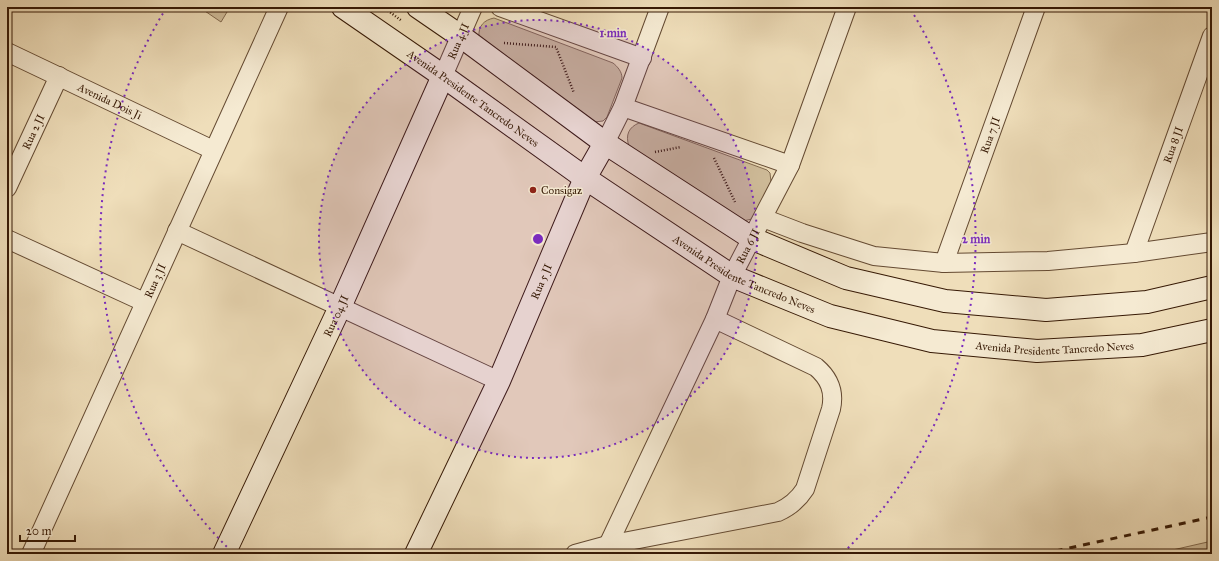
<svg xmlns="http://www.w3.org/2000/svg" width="1219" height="561" viewBox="0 0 1219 561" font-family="'IM FELL Great Primer',serif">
<rect width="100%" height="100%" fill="#efdeba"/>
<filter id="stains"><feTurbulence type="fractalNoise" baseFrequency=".005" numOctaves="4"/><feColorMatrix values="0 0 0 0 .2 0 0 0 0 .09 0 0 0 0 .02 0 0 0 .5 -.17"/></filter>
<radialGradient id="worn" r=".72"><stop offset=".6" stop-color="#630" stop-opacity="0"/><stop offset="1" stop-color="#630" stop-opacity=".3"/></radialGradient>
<g fill="#d0bd9b" stroke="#836b50">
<polygon points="199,7 230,7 221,22"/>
<path d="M 494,18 L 613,63 C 618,67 622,72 622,78 L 607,117 L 603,121 L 594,122 L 479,37 C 478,26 484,20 494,18 Z"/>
<path d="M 639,123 L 767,170 L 770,173 L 771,182 L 760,213 L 752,219 L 743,221 L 629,146 C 625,135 629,127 639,123 Z"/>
<polygon points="1212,541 1212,554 1155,554"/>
</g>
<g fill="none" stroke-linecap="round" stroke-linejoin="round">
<g stroke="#644a32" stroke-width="20">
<g id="street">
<polyline points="500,7 642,58"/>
<path id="s1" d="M 7,52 L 213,150"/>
<path id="s2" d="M 443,76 L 473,7"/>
<polyline points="623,107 790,165"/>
<polyline points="605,143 623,107 660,7"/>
<path id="s3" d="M 7,188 L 59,76"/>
<polyline points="763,218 802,233 874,256 944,263 1048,261 1134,253 1212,242"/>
<polyline points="177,231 499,381"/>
<polyline points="7,239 144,302"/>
<path id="s4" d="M 1134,253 L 1212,36"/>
<path id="s5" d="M 944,263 L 1036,7"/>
<path id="s6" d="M 608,545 L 715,319 L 732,276 L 790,165 L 847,7"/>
<path id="s7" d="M 31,554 L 279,7"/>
<path d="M 575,554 L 608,545 L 778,512 C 789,507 798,500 805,489 L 831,409 C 835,391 829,378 816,367 L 715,319"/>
</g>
</g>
<g stroke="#361905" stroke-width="24">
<g id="secondary">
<path id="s8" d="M 343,7 L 443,76 L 585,178 L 732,276 L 830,316 L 932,341 L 1037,351 L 1142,345 L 1212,330"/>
<polyline points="418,7 466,40 605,143 753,239 846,278 945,301 1046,310 1147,302 1212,287"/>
<path id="s9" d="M 224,554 L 340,307 L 443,76"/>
<path id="s10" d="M 416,554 L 499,381 L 585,178 L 605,143"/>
</g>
</g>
<g stroke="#361905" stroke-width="2.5" stroke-dasharray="1 2" stroke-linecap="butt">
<polyline points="383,7 402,21"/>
<polyline points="504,43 556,47 574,93"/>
<polyline points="655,152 681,147"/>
<polyline points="714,158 735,202"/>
</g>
<use href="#street" stroke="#f5ead2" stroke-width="18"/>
<use href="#secondary" stroke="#f5ead2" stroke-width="22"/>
<polyline stroke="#361905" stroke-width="3" stroke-dasharray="7 7" stroke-linecap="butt" points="1042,554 1212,517"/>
</g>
<circle cx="538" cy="239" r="219" fill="#7b2cbf" fill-opacity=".12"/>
<g fill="none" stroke="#7b2cbf" stroke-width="2" stroke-dasharray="2 4">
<circle cx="538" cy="239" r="219"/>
<path d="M231 551A438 438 0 0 1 165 10M911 10A438 438 0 0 1 845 551"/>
</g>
<circle fill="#8f2418" stroke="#f5ead2" stroke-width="1.5" cx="533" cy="190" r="4"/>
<g text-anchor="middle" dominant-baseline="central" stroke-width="3" stroke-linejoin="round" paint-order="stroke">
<g font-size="11" fill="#361905" stroke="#f5ead2">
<text stroke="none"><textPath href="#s2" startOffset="38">Rua 4 JI</textPath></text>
<text stroke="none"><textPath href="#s8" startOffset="159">Avenida Presidente Tancredo Neves</textPath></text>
<text stroke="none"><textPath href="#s1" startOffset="114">Avenida Dois Ji</textPath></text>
<text stroke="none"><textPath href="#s3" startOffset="62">Rua 2 JI</textPath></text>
<text stroke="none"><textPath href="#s5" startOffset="136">Rua 7 JI</textPath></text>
<text stroke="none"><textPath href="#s4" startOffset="115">Rua 8 JI</textPath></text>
<text stroke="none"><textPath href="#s6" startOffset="330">Rua 6 JI</textPath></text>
<text stroke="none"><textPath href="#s8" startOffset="483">Avenida Presidente Tancredo Neves</textPath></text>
<text stroke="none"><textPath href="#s7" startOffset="300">Rua 3 JI</textPath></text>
<text stroke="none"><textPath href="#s10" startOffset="300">Rua 5 JI</textPath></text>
<text stroke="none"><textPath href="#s9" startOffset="263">Rua 04 JI</textPath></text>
<text stroke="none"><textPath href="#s8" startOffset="807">Avenida Presidente Tancredo Neves</textPath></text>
</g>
<g font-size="11" fill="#361905" stroke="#f5ead2" text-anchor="start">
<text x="541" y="190">Consigaz</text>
</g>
</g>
<circle cx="538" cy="239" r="6" fill="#7b2cbf" stroke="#f5ead2" stroke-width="2"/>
<g font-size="12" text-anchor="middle" font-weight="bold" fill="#7b2cbf" stroke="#f5ead2" stroke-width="3" stroke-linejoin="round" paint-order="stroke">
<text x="613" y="37">1 min</text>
<text x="976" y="243">2 min</text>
</g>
<rect width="1219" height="561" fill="none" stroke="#efdeba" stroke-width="24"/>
<rect x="8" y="8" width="1203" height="545" fill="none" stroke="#361905" stroke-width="2"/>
<rect x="12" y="12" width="1195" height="537" fill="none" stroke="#361905"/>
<path d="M20 535v6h55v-6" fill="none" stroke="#361905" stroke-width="2"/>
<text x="26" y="535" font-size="12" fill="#361905" stroke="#f5ead2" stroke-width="3" paint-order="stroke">20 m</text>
<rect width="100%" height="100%" filter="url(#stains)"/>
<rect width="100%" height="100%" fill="url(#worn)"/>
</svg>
